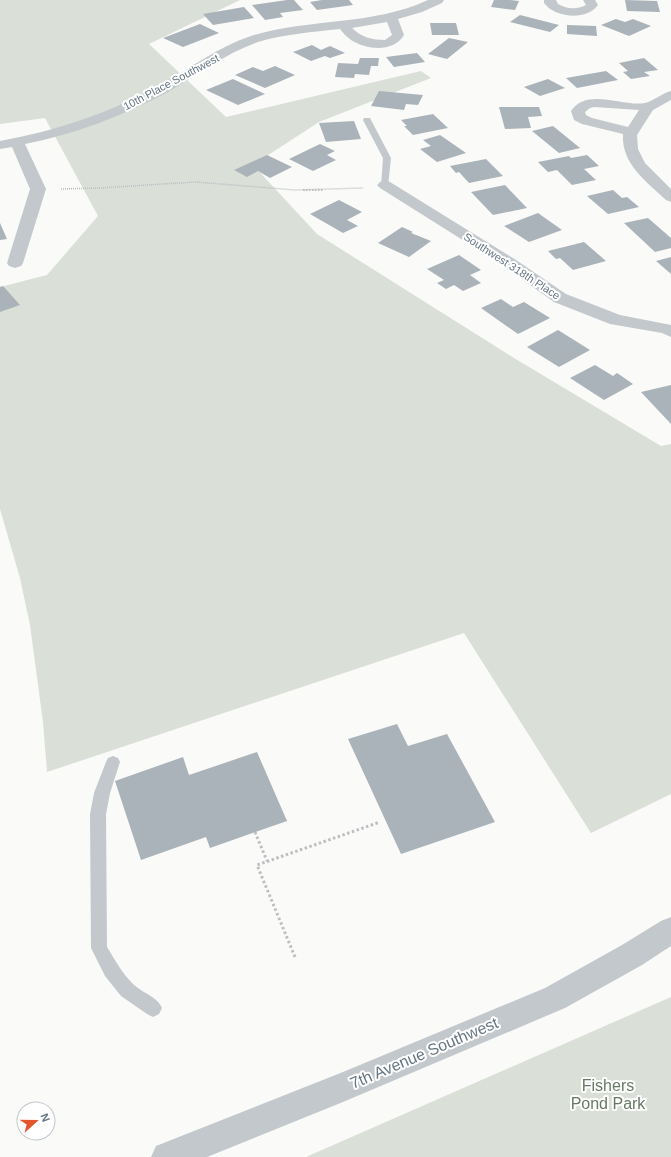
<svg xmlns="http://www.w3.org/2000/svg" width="671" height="1157" viewBox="0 0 671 1157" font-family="Arial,sans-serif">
<rect width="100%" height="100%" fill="#fafaf8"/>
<g fill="#dadfd7">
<polygon points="0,0 240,0 149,44 226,117 421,71 431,78 319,122 253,165 317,234 514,358 661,446 671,444 671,794 591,833 464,633 47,772 43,722 30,625 20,578 0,509 0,287 47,275 98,216 45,118 0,124"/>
<polygon points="671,997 671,1157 306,1157"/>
</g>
<g fill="#aab3b9">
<polygon points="287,0 294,0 303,10 280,13 283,17 265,20 252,5"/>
<polygon points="322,0 349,0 353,5 317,10 310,2"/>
<polygon points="494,0 510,0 519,1 515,10 491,7"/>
<polygon points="625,0 657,1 660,12 627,11"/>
<polygon points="244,7 254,18 213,25 203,14"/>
<polygon points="520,15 559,25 550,32 510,22"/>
<polygon points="616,19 625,22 633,19 651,26 629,36 601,25"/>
<polygon points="430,23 456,23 459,35 432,35"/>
<polygon points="200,24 219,33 183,47 163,38"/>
<polygon points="567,25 596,26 597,36 567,34"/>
<polygon points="449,38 468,42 447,59 428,54"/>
<polygon points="312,45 321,50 330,46 345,53 330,58 325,56 311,61 293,52"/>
<polygon points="417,53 425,62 394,67 386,57"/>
<polygon points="360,58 379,58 378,66 371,66 369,75 355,74 354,78 335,77 338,63 358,64"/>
<polygon points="644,58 658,70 644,72 650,76 631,79 623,72 628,71 619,63"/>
<polygon points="275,66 295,75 265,88 235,75 253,67 263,71"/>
<polygon points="606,71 618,80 577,88 566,78"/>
<polygon points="233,79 265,94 238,105 206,90"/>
<polygon points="548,79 565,88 540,96 524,87"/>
<polygon points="379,91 423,95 418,105 406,104 404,110 371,106"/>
<polygon points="499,107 539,107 542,116 528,117 531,128 505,129"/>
<polygon points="433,114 448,128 413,135 404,126 407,126 401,120"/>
<polygon points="354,121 361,139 326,142 319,123"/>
<polygon points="553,126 580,148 559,153 532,131"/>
<polygon points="440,135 466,153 437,162 420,149 431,146 423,140"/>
<polygon points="320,144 335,151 327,155 336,160 313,171 289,159"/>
<polygon points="267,155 292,167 270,178 258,171 247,177 234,170"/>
<polygon points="587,155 599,166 584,169 596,180 572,185 557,170 548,172 538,162 569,156 571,158"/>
<polygon points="486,159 503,176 469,183 459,172 456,173 450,166"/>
<polygon points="505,185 527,208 493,215 471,192"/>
<polygon points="613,190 622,198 627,197 639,207 608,214 587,196"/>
<polygon points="339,200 362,212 347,220 358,226 343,233 310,214"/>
<polygon points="538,213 562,230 529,242 504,226"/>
<polygon points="648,218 671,238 671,248 655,252 624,223"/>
<polygon points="0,223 7,239 0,240"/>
<polygon points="402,227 413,232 411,233 431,241 409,257 378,243"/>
<polygon points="584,242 606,261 573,270 560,258 556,259 548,251"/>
<polygon points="459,255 481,270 470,275 481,283 463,291 454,285 446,289 437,283 444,280 427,269"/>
<polygon points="671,257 671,274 656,261"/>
<polygon points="3,286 20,305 0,312 0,287"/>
<polygon points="501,299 513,307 524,302 550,318 518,334 481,308"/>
<polygon points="558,330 590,350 559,367 527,347"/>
<polygon points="595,365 613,376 617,373 633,384 604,400 570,378"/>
<polygon points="671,385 671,424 641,392"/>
<polygon points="397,724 408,746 447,734 495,822 401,854 348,739"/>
<polygon points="257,752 287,821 210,848 206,837 141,860 115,781 183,757 189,775"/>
</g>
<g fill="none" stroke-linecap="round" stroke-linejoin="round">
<polyline stroke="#bbbfc2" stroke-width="1.5" stroke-dasharray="1 1" stroke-linecap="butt" points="61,189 99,188 196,182 295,190 363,188"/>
<polyline stroke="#bbbfc2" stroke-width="2" stroke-dasharray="1.5 1.5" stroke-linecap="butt" points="303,190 323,190"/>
<g stroke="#bbbfc2" stroke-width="3" stroke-dasharray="2.5 2.5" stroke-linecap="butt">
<polyline points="255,832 267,861"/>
<polyline points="295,957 257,865 380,822"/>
</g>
<g fill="#c3c8cc" fill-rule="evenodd">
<polygon points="364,118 370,118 371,120 391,158 388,187 385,188 381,185 383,158 363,120"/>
<path d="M 113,756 L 118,758 L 120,762 L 110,793 L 106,814 L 107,947 C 115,960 122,973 133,984 C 142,993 157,996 162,1008 L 159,1014 L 153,1017 L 147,1014 L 121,996 L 105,976 L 91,948 L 90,814 L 94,793 L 106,762 L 108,758 Z"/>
</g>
<g fill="#c3c8cc" fill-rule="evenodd">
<path d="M 428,0 L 444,0 L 442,3 L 422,12 L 398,19 L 404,35 C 393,53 367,50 351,40 C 347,37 343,33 340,29 C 313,32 284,34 258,42 C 226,53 197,75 168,92 C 123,116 75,134 25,144 L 46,189 L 23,263 L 21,266 L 15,268 L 9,266 L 7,263 L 30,189 L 12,147 L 0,149 L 0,141 C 56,131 110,113 160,85 C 189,69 218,47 251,36 C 309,18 372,26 428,0 ZM 387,22 L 392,35 L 385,40 C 372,40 361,37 352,28 Z"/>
<path d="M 544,0 L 556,0 L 558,4 C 567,9 576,10 586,5 L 583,0 L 595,0 L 598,5 C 587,21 555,18 544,3 Z"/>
<path d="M 671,91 L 671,100 L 653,110 L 637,135 L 638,149 L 645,163 L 671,189 L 671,202 L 666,200 C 647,182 621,164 623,134 L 582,124 L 574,120 L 571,111 C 587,87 623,107 645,103 C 654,101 662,93 671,91 ZM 594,107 L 639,110 L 628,127 L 592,118 L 586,115 L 585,112 L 590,108 Z"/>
<polygon points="385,180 390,182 516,260 566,294 620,315 671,325 671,337 662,333 610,324 554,302 504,266 380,188 377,185 380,182"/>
<polygon points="671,917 671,946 642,965 565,1008 343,1102 207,1157 151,1157 156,1146 343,1072 545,988 622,945 661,921"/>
</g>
</g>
<g text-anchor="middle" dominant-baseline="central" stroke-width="4" stroke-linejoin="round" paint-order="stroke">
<g font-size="11" fill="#657683" stroke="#fff">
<text transform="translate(171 82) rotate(-28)">10th Place Southwest</text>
<text transform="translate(512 266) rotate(33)">Southwest 318th Place</text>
</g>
<g font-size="16" fill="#657683" stroke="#fff">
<text transform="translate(424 1053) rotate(-23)">7th Avenue Southwest</text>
</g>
<g font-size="16" fill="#687a64" stroke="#fff">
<text x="608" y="1085">Fishers<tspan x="608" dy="18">Pond Park</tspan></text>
</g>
</g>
<g transform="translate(36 1121) rotate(69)"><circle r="19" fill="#ffffff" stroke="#c1c8cd"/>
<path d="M0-3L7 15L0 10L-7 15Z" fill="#e4572e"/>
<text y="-6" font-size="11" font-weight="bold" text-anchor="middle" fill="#657683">N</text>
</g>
</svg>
